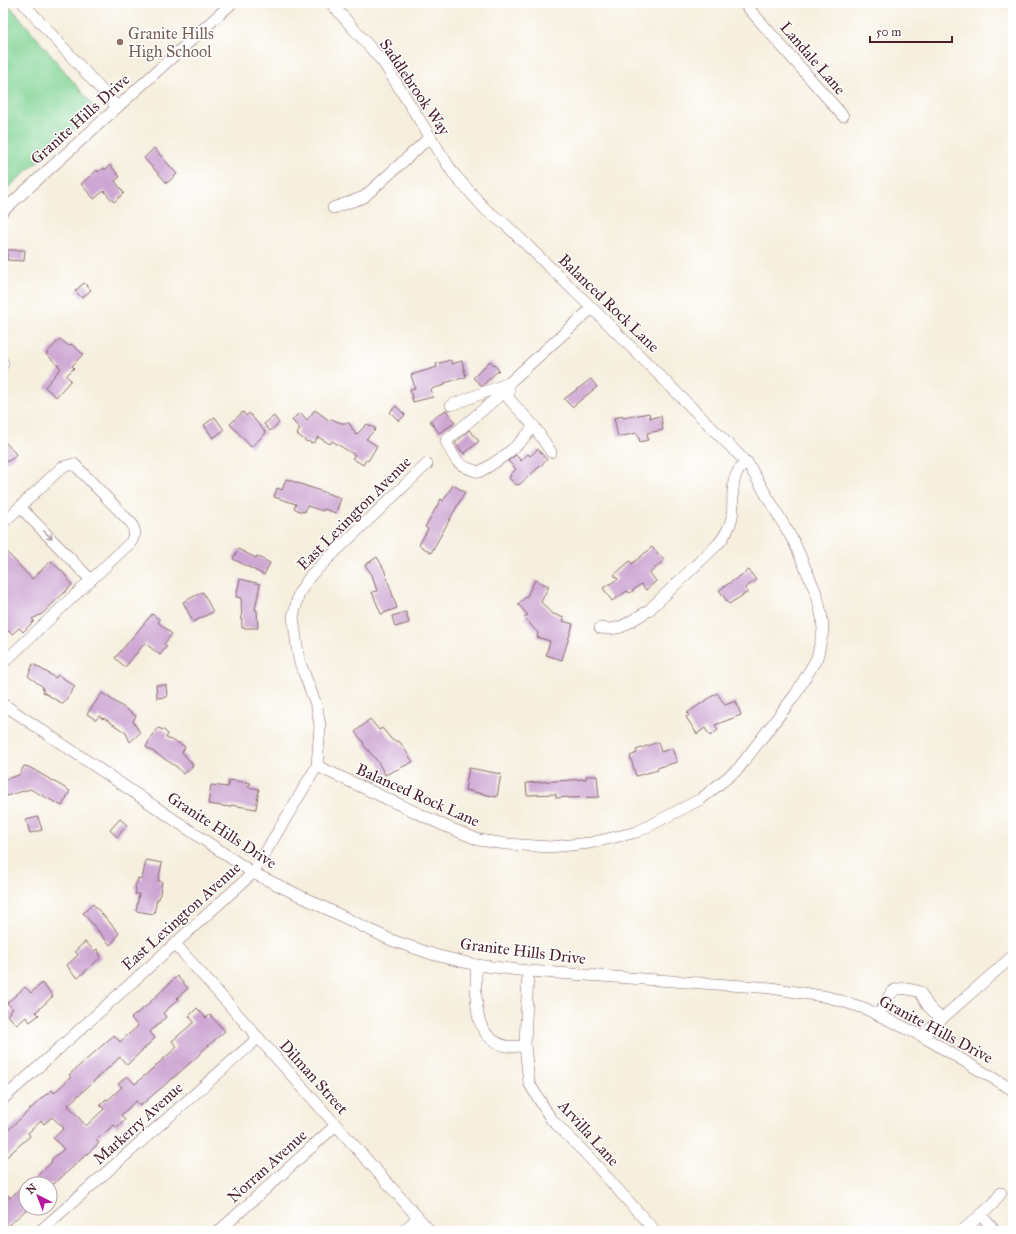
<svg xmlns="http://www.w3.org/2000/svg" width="1016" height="1234" viewBox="0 0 1016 1234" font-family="'IM FELL Great Primer',serif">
<rect width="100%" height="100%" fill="#fff"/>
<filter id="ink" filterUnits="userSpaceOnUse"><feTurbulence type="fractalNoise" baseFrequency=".025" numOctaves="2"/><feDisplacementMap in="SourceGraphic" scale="8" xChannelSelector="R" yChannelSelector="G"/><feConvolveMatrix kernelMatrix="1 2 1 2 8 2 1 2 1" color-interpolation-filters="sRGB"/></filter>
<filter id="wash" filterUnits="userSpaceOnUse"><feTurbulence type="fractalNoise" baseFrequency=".012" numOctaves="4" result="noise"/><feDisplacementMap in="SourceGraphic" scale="16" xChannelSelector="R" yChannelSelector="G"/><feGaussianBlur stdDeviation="0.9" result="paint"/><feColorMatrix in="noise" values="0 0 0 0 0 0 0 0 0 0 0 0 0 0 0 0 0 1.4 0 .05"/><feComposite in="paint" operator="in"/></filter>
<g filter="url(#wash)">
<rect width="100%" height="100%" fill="#f6efde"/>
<polygon fill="#82d495" stroke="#667a60" points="3,3 7,3 16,13 96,109 65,138 3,192"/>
<g id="blocks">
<g fill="#cda6d3">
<polygon points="154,148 177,174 167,183 144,158"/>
<polygon points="110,165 120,177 115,181 124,193 114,202 104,191 94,199 81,184 97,170 98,172 104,168 105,170"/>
<polygon points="7,250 25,250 24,261 7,260"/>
<polygon points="84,283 91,290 82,298 75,291"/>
<polygon points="60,339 69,346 71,344 83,354 72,366 74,368 66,376 71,380 56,397 45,387 61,368 46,354"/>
<polygon points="450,360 452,364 462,361 466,377 444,383 445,385 431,389 433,397 413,402 410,389 415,388 411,375 437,367 436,364"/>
<polygon points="490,361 499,370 482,386 473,378"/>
<polygon points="591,379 597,387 572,407 564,399"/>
<polygon points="396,406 405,415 399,421 390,412"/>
<polygon points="315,410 330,421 331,419 341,423 349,423 356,435 367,424 376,429 366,439 377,446 368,461 366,460 363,465 352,458 355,455 332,441 330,444 318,437 314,443 312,442 311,443 308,441 307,442 297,434 300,429 292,420 300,412 307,420"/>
<polygon points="446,410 455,423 439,433 430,421"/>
<polygon points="243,412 246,416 249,413 266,433 251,447 230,424"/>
<polygon points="649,413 650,418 661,416 663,430 647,433 648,440 640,442 637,433 618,437 614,418 623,416 623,418"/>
<polygon points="274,416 279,423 270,431 264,424"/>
<polygon points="215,417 224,430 213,438 204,425"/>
<polygon points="469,430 479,441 464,454 455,443"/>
<polygon points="3,440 16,454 12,459 3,463"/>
<polygon points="538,449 547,460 519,485 518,484 516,485 509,478 511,476 510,475 516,469 508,461 516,455 521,461 528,454 530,456"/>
<polygon points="286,479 341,498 336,513 324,509 323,511 307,506 305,512 299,511 294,508 296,504 274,497 277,488 282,490"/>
<polygon points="453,485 465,492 431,553 419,545 428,529 425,527 441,499 443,501"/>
<polygon points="652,547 664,560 650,573 656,581 646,590 641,584 630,593 627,591 612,601 603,588 618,579 614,575 630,561 632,564"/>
<polygon points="3,548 32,579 51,561 63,572 72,585 42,614 32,619 34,621 23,632 19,628 12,634 3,627"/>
<polygon points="238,549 256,558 257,556 270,563 264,575 233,559"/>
<polygon points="377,557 384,569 397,608 381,614 372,592 377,591 372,575 365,565"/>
<polygon points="749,570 756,580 745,588 748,592 729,604 719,590"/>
<polygon points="240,579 260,584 255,610 257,610 258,628 242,628 241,598 236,597"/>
<polygon points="535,580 549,586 541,602 551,613 564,618 563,621 573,624 562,660 546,655 550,641 537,637 538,633 524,617 528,615 518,604 527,596"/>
<polygon points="203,592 213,612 193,622 183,602"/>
<polygon points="406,612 409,623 395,627 392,616"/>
<polygon points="152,614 160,620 158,622 172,634 164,644 167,646 160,655 145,643 125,667 115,658"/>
<polygon points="33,664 56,678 58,675 75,686 63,704 43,692 44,690 42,689 43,687 28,676"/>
<polygon points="156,685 166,685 167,697 157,698"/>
<polygon points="102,693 136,716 133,721 140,733 130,742 126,733 104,718 103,719 99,716 96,720 87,714"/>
<polygon points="717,693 725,705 736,701 741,715 715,725 718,730 710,736 705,728 697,734 686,717 689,715 687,713"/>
<polygon points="370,719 379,730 382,728 392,740 400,742 413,762 385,775 378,762 363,744 364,743 355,732"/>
<polygon points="158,728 164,730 168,734 166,738 181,744 185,747 182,752 193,765 189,770 183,774 177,767 146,747 149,741"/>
<polygon points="658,742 661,752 672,748 677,762 657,768 658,770 636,776 630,756 637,753 636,750"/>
<polygon points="24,766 29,767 70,791 62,806 30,789 3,797 3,780 19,775"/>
<polygon points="469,768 501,774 497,797 465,790"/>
<polygon points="586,776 597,776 599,797 568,798 568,797 556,798 556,794 527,795 526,783 586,779"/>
<polygon points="229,780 251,783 248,787 259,789 256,809 231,805 230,807 208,804 211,785 228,787"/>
<polygon points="38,817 42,830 30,833 26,820"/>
<polygon points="120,819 127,825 117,837 110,830"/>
<polygon points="146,860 162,863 158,881 162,882 159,899 157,899 154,914 136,911 139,894 135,894 136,890 135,886 137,882 138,878 142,879"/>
<polygon points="93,904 119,933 114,941 110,945 83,913"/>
<polygon points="85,942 95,951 97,949 101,957 78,978 71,972 67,965 78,955 75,951"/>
<polygon points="177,976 188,988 177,998 179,999 163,1013 166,1017 150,1032 155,1038 127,1065 120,1057 68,1105 86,1126 104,1109 100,1105 106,1099 108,1100 122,1087 118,1084 127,1076 135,1084 177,1047 172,1041 194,1022 189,1016 197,1008 206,1018 210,1015 225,1031 200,1053 200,1054 180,1072 140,1106 136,1101 121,1115 125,1120 117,1128 114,1125 96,1140 99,1143 54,1184 28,1184 52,1162 51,1160 64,1149 53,1138 64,1128 52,1117 44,1124 41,1121 28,1133 30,1136 3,1160 3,1135 44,1096 52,1090 54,1093 71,1077 69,1075 114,1035 120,1042 138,1026 131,1018 145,1007"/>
<polygon points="42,983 53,996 36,1012 39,1015 30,1022 26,1017 17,1025 7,1015 13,1009 7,1003 25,987 31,993"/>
<polygon points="26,1183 26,1210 3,1230 3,1190 10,1198"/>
</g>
</g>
</g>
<g filter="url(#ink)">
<use href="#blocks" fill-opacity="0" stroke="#86686a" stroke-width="1"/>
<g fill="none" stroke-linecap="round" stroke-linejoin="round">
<g stroke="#86686a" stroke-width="12">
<g id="minor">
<polyline points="23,3 117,107"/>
<polyline points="331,3 383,62 453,173 486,210 506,225 592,308 742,458"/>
<polyline points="744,3 843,116"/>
<polyline points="333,208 364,197 430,137"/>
<polyline points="3,211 232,3"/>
<polyline points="3,363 3,364"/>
<polyline points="509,386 509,399 534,426 551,452"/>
<path d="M 509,391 L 499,396 L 446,441 C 455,460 457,466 479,472 C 501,460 519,446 534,426"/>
<polyline points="451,405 509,383 592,308"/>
<polyline points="20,507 91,580"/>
<polyline points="3,523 62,467 74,464 132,524 135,533 131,542 3,663"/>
<polyline points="3,704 253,873 391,940 435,955 476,965 528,971 771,988 828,997 864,1008 922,1036 1013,1090"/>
<path d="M 317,766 L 445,826 L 479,840 L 507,844 L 550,847 L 590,843 L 637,832 L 701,799 L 738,769 L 795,695 L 817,658 L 823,631 L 822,618 L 817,595 L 794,542 L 747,462 C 727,476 735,496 732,517 C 730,527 725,536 718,544 L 648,611 L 621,627 L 611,629 L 600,628"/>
<polyline points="175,944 430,1231"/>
<path d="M 476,965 C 477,994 469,1036 506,1046 C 512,1047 519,1046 525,1046"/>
<polyline points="528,971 525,1046 529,1083 551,1119 587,1155 655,1231"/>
<path d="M 879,1015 C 892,991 890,983 920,992 L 928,1006 L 941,1019"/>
<polyline points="922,1036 1013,956"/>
<polyline points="3,1099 253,873 317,766 320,726 317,707 299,660 293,617 299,593 311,575 427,464"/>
<polyline points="981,1215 995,1231"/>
<polyline points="40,1231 258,1038"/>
<polyline points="219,1231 336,1125"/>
<polyline points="403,1231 418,1218"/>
<polyline points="962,1231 992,1205 1001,1193"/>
</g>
</g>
<use href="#minor" stroke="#fff" stroke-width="11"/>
</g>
<defs><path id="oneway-shaft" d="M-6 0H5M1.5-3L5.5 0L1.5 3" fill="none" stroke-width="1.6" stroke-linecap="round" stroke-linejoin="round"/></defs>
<use stroke="#ae9aa0" href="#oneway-shaft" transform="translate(48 535) rotate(45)"/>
</g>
<circle fill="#8d6e63" stroke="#fff" stroke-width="1.5" cx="120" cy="42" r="4"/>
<g text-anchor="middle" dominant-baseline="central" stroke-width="3" stroke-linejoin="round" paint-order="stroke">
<g font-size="16" fill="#785e54" stroke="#fff" text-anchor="start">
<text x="128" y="33">Granite Hills<tspan x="128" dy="18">High School</tspan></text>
</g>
<g font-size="16" fill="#4a1f2b" stroke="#fff">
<text transform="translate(813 58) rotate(49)">Landale Lane</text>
<text transform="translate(415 87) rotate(56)">Saddlebrook Way</text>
<text transform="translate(80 119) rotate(-42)">Granite Hills Drive</text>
<text transform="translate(609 303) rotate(44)">Balanced Rock Lane</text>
<text transform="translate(354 513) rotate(-45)">East Lexington Avenue</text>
<text transform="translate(418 795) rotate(24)">Balanced Rock Lane</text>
<text transform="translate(222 830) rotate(33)">Granite Hills Drive</text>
<text transform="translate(181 916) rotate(-42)">East Lexington Avenue</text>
<text transform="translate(523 951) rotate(7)">Granite Hills Drive</text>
<text transform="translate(936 1029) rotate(28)">Granite Hills Drive</text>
<text transform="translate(314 1077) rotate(48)">Dilman Street</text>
<text transform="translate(138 1123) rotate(-42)">Markerry Avenue</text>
<text transform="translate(589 1133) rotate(48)">Arvilla Lane</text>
<text transform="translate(267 1166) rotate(-42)">Norran Avenue</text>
</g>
</g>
<rect width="1016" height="1234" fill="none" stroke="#fff" stroke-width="16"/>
<g transform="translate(38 1196) rotate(318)"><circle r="19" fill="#ffffff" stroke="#b7a5aa"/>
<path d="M0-3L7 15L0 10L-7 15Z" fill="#b5179e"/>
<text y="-6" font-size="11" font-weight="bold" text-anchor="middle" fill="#4a1f2b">N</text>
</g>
<path d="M870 36v6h82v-6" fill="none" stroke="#4a1f2b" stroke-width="2"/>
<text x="876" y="36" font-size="12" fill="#4a1f2b" stroke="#ffffff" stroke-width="3" paint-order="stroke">50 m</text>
</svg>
